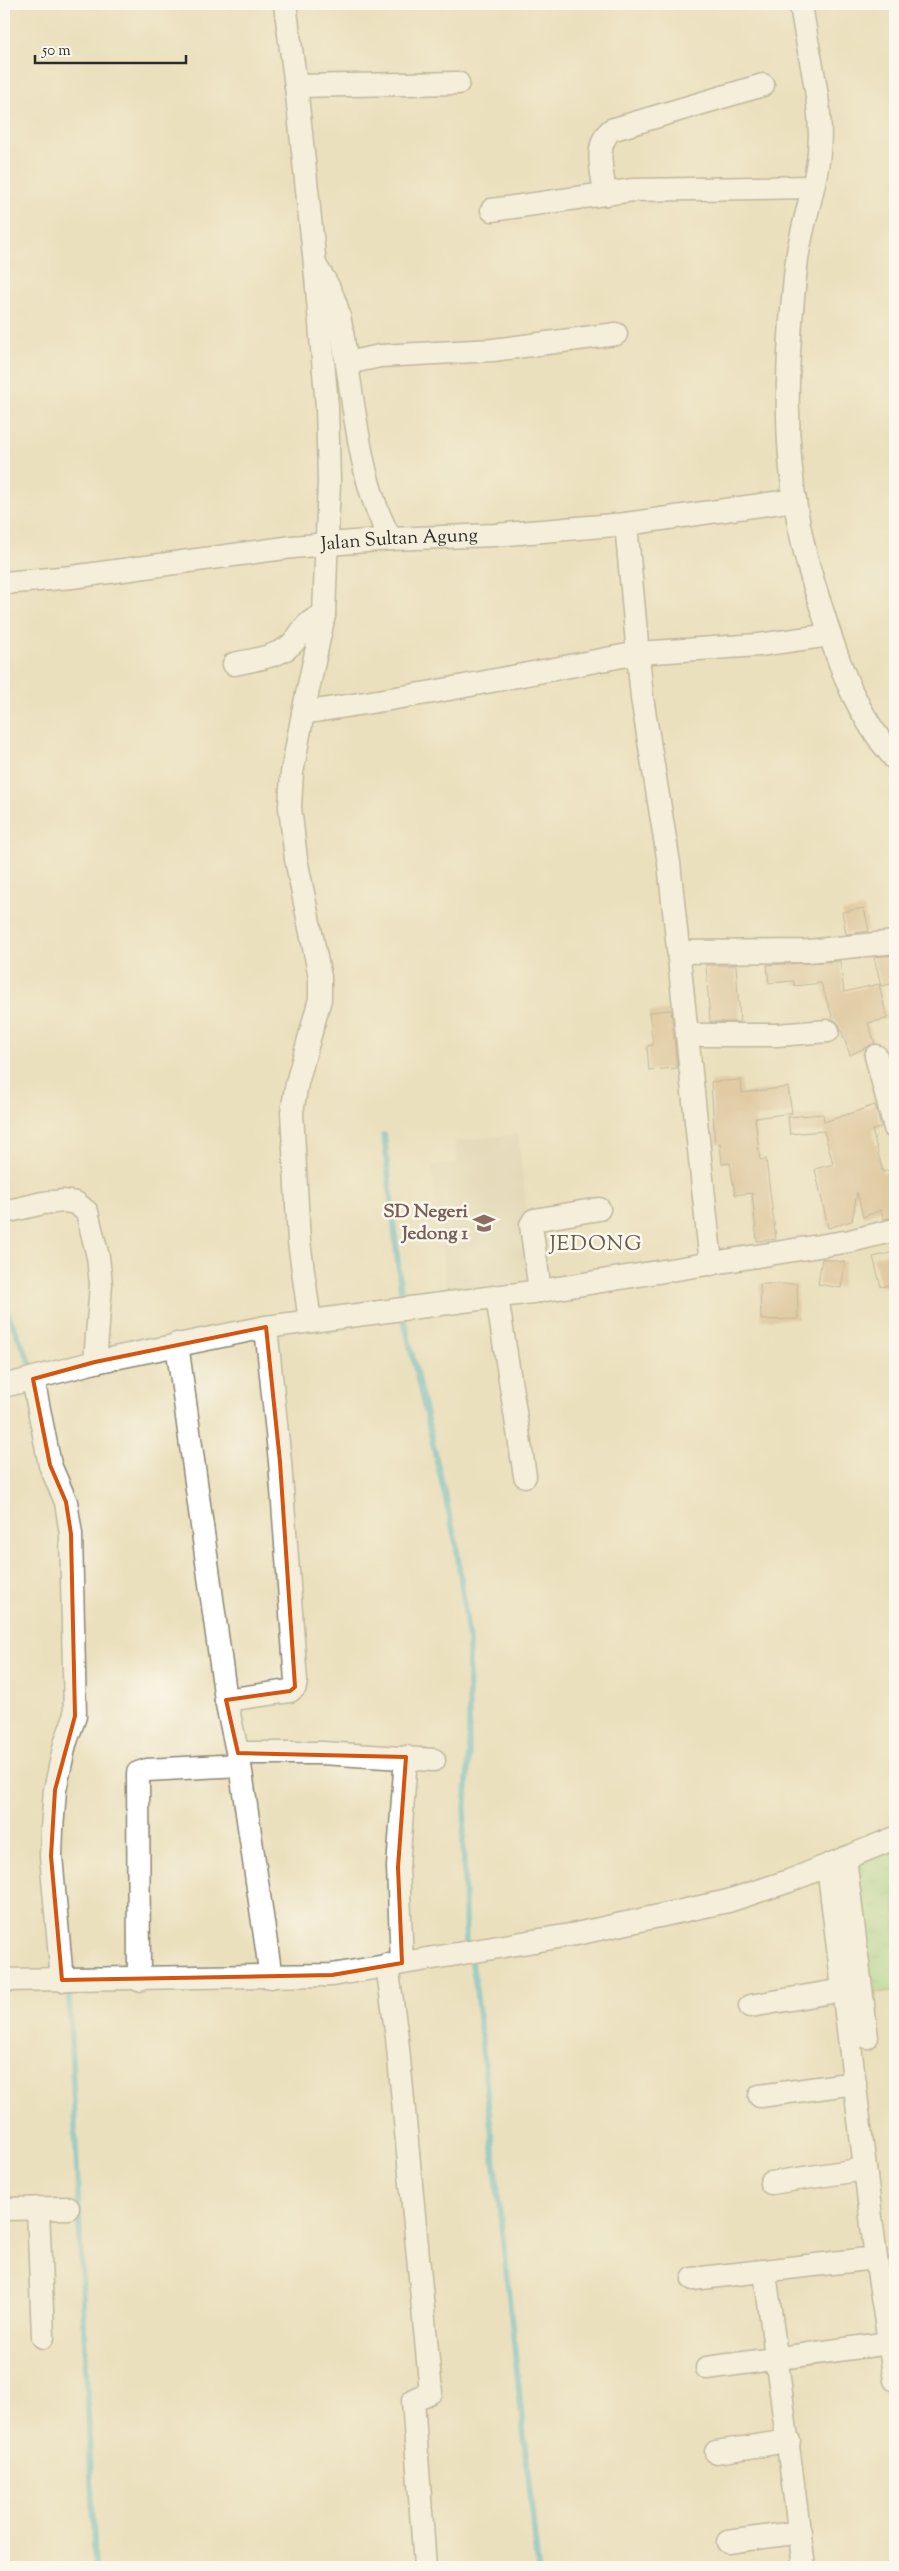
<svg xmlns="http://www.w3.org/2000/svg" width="899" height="2571" viewBox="0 0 899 2571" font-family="'Sorts Mill Goudy',serif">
<defs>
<pattern id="park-tufts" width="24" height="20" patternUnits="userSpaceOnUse" patternTransform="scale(1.25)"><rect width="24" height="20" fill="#9fdc90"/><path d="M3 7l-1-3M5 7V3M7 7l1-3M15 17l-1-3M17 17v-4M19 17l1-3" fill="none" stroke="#89bd7c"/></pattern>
</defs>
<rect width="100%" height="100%" fill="#fbf7ec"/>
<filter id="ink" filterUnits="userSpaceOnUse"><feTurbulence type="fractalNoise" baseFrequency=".02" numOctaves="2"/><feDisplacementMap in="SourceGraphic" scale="10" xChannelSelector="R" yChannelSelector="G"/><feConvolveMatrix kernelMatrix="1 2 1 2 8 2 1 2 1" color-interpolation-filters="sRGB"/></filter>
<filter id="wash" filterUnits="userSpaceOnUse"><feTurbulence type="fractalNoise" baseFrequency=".0096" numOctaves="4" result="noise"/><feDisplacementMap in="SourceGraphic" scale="20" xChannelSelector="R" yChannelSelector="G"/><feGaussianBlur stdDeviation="1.12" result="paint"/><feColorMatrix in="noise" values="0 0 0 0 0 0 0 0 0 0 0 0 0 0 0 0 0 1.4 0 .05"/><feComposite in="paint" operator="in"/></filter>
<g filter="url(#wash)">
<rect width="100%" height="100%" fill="#ebe0bd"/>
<polygon fill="#dad0b1" points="518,1134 535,1280 447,1293 432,1166 457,1163 455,1141"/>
<polygon fill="url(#park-tufts)" stroke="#65845e" points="895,1850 895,1992 868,1993 855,1876 861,1862"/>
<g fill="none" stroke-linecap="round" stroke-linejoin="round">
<g stroke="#4cb5ca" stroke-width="6">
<polyline points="384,1135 402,1300"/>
<polyline points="4,1305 32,1367"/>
<polyline points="404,1320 456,1543 469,1640 469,1754 463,1841 466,1943"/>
<polyline points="472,1964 475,1980 538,2567"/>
<polyline points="69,1994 95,2567"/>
</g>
</g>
<g id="blocks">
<g fill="#d4b287">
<polygon points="864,908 869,931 846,934 842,912"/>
<polygon points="895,955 895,983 881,986 874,957"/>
<polygon points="840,961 844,992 879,984 887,1019 868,1023 875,1043 850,1055 839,1024 833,1019 821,983 794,986 794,981 769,983 767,965"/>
<polygon points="706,965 736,965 740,1022 710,1022"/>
<polygon points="671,1010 677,1068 649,1070 647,1046 653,1045 649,1012"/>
<polygon points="741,1080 742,1093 788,1087 792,1113 755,1118 760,1160 766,1159 776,1239 757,1241 752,1193 735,1195 730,1163 722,1164 720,1143 715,1144 711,1082"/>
<polygon points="875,1105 881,1127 872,1130 883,1172 895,1168 895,1217 884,1219 881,1210 863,1217 857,1192 852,1221 828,1228 815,1169 833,1164 824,1131 790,1134 788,1117 823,1114 824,1122"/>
<polygon points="895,1252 895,1284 881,1287 873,1257"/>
<polygon points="822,1259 845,1262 841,1288 818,1284"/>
<polygon points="760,1284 797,1284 798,1319 761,1320"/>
</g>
</g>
</g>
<g filter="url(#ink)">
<use href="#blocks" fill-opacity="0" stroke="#8b8674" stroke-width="1"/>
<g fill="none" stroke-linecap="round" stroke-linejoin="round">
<g stroke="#8b8674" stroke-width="25">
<g id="minor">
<polyline points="285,4 296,86 315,265 327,407 329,481 324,615 303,713 292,773 290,807 296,859 320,977 320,999 297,1083 292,1112 299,1242 310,1321"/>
<path d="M 801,4 C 807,51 824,105 819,152 C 816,188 802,223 797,259 C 786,356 781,453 804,548 C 809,571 817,594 824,616 C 841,671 857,715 895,759"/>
<polyline points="296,86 458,83"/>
<path d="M 605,194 C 603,173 593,146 611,130 L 763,85"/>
<polyline points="492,210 633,190 812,187"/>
<path d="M 317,268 C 342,305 340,323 347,365 C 356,420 363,492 391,539"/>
<polyline points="347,363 380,356 493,350 616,334"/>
<polyline points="626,524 642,698 669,863 711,1264"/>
<path id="s1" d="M 4,583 L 72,577 L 292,547 L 391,539 L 495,535 L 626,524 L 795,500"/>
<path d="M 234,664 C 251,660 272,658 287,648 C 304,636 298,625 324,615"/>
<polyline points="303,713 433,692 638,653 759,645 830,635"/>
<polyline points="679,952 808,951 895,942"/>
<polyline points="688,1035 777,1035 828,1031"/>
<polyline points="876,1056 895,1128"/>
<polyline points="9,1211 43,1203 64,1201 76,1203 87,1212 98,1257 101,1284 95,1362"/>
<polyline points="540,1291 531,1225 534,1220 599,1209"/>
<polyline points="497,1297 525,1476"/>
<polyline points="177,1344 226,1700 240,1765 271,1977"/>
<polyline points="33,1379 50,1465 66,1502 71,1534 75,1716 65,1744 55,1790 52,1829 51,1856 62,1980"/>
<polyline points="4,1386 95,1362 266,1327 540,1291 850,1241 895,1230"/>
<polyline points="226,1700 290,1691 295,1687 296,1681 280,1462 266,1327"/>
<polyline points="238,1753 322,1753 434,1760"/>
<polyline points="845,1858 867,2037"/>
<polyline points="828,1866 876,2258 895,2380"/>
<polyline points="402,1963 398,1867 406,1757"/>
<polyline points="387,1965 397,2038 431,2392 413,2400 425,2567"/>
<polyline points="4,1980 332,1975 576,1934 728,1901 789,1881 895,1838"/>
<polyline points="139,1980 138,1773 147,1770 240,1765"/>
<polyline points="750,2006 843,1990"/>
<polyline points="760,2096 855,2083"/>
<polyline points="771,2183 865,2169"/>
<polyline points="38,2208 43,2337"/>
<polyline points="4,2209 68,2208"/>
<polyline points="765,2272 804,2567"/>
<polyline points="693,2279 876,2258"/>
<polyline points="707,2368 889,2343"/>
<polyline points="716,2452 789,2441"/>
<polyline points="728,2542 800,2532"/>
</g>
</g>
<use href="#minor" stroke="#fff" stroke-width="22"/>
</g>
</g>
<path d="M0 0H899V2571H0ZM 266,1327 L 280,1462 L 295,1687 L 290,1691 L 226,1700 L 238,1753 L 406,1757 L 398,1867 L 402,1963 L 332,1975 L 62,1980 L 51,1856 L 55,1790 L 75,1716 L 71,1534 L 66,1502 L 50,1465 L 33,1379 L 95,1362 Z" fill="#ebe0bd" fill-opacity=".55" fill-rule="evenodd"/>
<path fill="none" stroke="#d5540f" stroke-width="4" stroke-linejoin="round" d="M 266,1327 L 280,1462 L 295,1687 L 290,1691 L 226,1700 L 238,1753 L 406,1757 L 398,1867 L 402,1963 L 332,1975 L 62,1980 L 51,1856 L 55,1790 L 75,1716 L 71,1534 L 66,1502 L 50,1465 L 33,1379 L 95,1362 Z"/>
<defs>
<g id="school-bare" transform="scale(1.725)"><path d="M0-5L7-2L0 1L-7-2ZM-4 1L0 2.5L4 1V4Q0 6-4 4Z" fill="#8d6e63" stroke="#fbf7ec" stroke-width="2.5" paint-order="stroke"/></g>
</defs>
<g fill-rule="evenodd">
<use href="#school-bare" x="484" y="1223"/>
</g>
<g text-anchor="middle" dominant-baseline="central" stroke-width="5" stroke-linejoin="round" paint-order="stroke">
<g font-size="19" fill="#2b2b2b" stroke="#fbf7ec">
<text stroke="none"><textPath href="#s1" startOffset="398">Jalan Sultan Agung</textPath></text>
</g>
<g font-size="19" font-weight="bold" fill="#785e54" stroke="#fbf7ec" text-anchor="end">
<text x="468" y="1212">SD Negeri<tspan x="468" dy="22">Jedong 1</tspan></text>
</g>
<g font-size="21" letter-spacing="1" fill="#665a4b" stroke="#fbf7ec">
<text x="596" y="1245">JEDONG</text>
</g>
</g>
<rect width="899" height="2571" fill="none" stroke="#fbf7ec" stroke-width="20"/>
<path d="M35 55v8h151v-8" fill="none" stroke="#2b2b2b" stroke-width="2.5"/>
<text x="42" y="55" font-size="15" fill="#2b2b2b" stroke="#fbf7ec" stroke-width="4" paint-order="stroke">50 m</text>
</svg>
